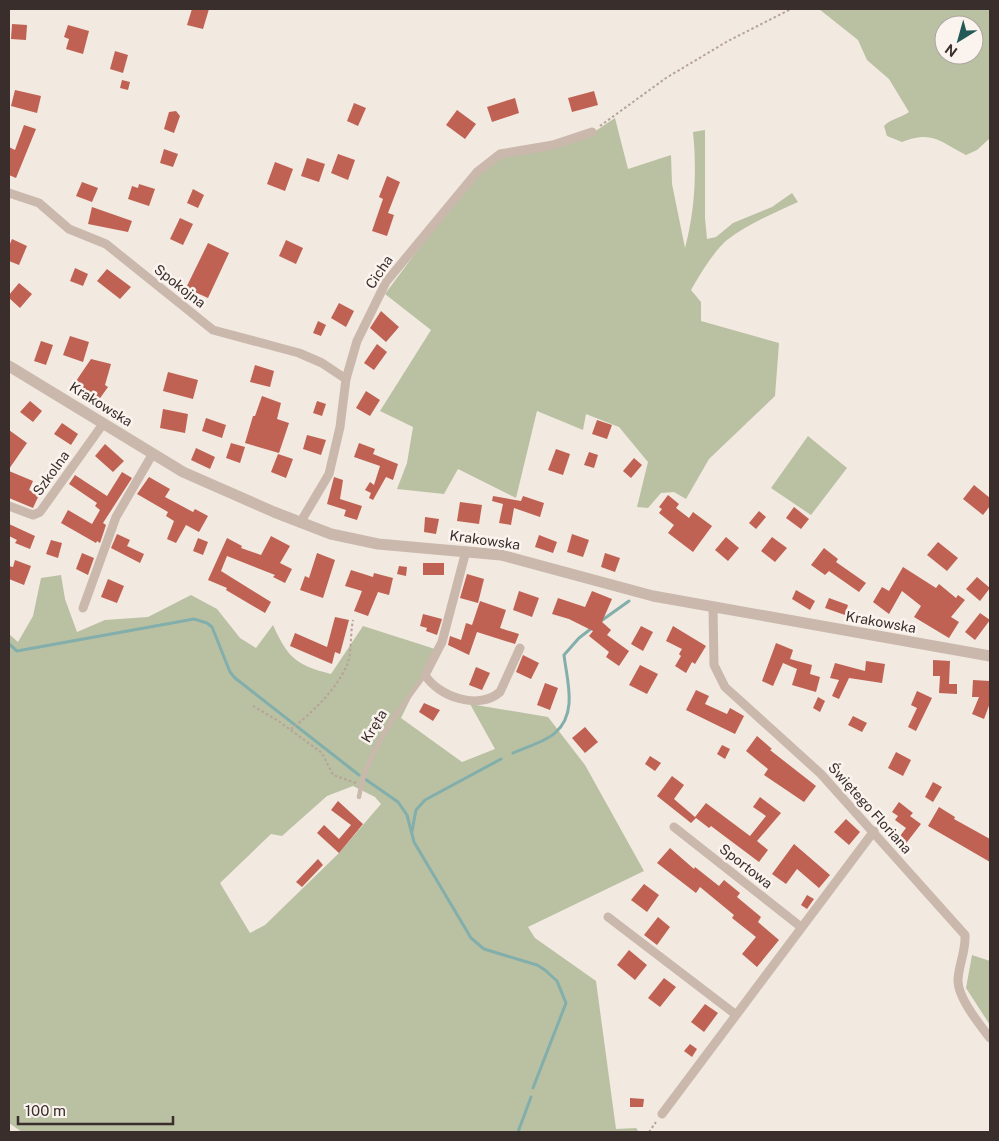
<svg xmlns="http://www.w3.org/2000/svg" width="999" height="1141" viewBox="0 0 999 1141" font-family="'Public Sans',sans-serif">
<rect width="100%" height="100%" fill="#f2e9e1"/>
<g fill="#bac1a2" fill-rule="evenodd">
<path d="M 819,9 L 990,9 L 990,138 L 977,150 L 966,155 C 940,142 933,130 902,142 L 887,136 L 884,126 C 892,118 901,118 909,112 L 889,79 L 867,60 L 858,40 ZM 944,25 L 974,25 L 974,55 L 944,55 Z"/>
<path d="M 615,118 L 628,169 L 671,155 L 672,184 L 685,248 C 695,210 697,171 693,132 L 705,130 L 705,218 L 707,239 L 716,237 L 733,223 L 772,207 L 792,193 L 798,202 C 774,213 748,224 727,240 C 714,251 699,276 691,290 L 701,302 L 701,321 L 779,343 L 775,396 L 709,459 L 686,499 L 674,492 L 661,493 L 648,508 L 637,507 L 648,462 L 619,427 L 586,414 L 583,430 L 537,411 L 516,498 L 458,469 L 444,494 L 397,489 L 407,463 L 413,427 L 380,411 L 431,330 L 385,294 L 455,200 L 488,166 L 504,156 L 588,136 Z"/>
<polygon points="808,436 847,468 811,515 771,488"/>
<path d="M 61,575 L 65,599 L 77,632 L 105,620 L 148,617 L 191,595 L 217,609 L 240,638 L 256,648 L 273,625 C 288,658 296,665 331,674 L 363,626 L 435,649 L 401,718 L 462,762 L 495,749 L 470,704 L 548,717 L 585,765 L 644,871 L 528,927 L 535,938 L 596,981 L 616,1129 L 636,1128 L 639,1132 L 22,1132 L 9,1123 L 9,634 L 18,642 L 33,616 L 41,578 ZM 353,786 L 375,797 L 381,804 L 338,854 L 265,925 L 250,933 L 220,883 L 271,834 L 282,836 L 327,796 Z"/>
<polygon points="972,955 990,961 990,1025 966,988"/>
</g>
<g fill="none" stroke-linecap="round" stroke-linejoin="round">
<g stroke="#82aeab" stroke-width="3">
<polyline points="601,621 629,601"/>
<polyline points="9,644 17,651 194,619 207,623 212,627 230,672 235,678 359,775"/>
<path d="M 513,753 C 526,747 545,742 555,733 C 578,713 567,681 564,655 L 579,638 L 592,628"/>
<polyline points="365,779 398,802 407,815 414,842 471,938 484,949 537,965 545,970 557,981 566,1003 533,1088"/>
<polyline points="412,831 416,810 425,800 501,759"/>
<polyline points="518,1132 531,1097"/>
</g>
</g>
<g fill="#bf6253">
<polygon points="192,9 209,9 203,29 187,25"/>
<polygon points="12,24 27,25 26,40 11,39"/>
<polygon points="68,25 89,31 83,54 66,49 69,39 64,37"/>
<polygon points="115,51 128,55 123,73 110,69"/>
<polygon points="122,80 130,82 128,90 120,88"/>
<polygon points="15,90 41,96 37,113 11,106"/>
<polygon points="594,91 598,105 572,112 568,98"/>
<polygon points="515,98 519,113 492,122 487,107"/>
<polygon points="354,103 366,108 358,126 347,121"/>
<polygon points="457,110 476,124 465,139 446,125"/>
<polygon points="176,111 180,116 174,133 164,129 169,112"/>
<polygon points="24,125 36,129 16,178 9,175 9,147 15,150"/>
<polygon points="164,149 178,154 173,167 160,163"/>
<polygon points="338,154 355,160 348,180 331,173"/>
<polygon points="307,158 325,164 319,182 301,176"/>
<polygon points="275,162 293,169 285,191 267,184"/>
<polygon points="387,176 400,182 388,213 394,215 387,236 372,231 383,199 379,197"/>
<polygon points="82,182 98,188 92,202 76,196"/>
<polygon points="139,184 155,189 149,206 128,199 132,186 138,188"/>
<polygon points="193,189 204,195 198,208 187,203"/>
<polygon points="92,207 132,221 128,232 88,224"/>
<polygon points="180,218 193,224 183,245 170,239"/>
<polygon points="12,239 27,246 19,265 9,261 9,246"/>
<polygon points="286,240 303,248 296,264 279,256"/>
<polygon points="208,243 229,253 208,298 186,288"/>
<polygon points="75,268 88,274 83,286 70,281"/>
<polygon points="107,269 131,287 120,299 97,281"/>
<polygon points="19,283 32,294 20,308 9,298 9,295"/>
<polygon points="339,303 354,311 346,327 331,318"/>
<polygon points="381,311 399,327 386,342 370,328"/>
<polygon points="318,321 326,325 321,336 313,333"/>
<polygon points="70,336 89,342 83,362 63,355"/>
<polygon points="41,341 53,345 46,365 34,361"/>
<polygon points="377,344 387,352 374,370 364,363"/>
<polygon points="91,359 111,364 105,385 108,387 98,401 74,384"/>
<polygon points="255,365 274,371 270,387 250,382"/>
<polygon points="168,372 198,380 193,399 163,391"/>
<polygon points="366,391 380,400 370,416 356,408"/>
<polygon points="262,396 281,403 277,419 289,423 279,453 245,443 253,416 255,416"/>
<polygon points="30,401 42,411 33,422 20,412"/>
<polygon points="317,401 326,404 322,416 313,413"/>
<polygon points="163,409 188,414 185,433 160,428"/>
<polygon points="206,418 226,425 222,438 202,431"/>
<polygon points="597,420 612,425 607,439 592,434"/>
<polygon points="62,423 78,434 71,445 54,434"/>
<polygon points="9,430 27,443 9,469"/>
<polygon points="307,435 326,440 321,455 303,449"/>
<polygon points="231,443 245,447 240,463 226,458"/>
<polygon points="359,443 375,449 373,454 398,464 393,480 386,477 373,500 369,498 371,493 365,490 370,482 374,485 380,466 354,457"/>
<polygon points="105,444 124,461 113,472 95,456"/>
<polygon points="196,448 215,457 210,469 191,460"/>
<polygon points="556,449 570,454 563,475 548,470"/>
<polygon points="589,452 598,455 594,468 584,465"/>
<polygon points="278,454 293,459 286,478 271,472"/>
<polygon points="634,458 642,465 631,478 623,471"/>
<polygon points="9,471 33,481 29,490 39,495 33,508 9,498"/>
<polygon points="122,472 132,478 103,523 106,525 100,543 97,541 96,543 61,523 68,510 92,524 100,510 95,506 97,503 69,484 75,475 107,496"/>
<polygon points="149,477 170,489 165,497 193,512 195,509 208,516 199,532 186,525 176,543 167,539 174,521 166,516 168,512 137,494"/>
<polygon points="334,477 343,480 340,499 362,506 357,520 344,516 346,510 327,504"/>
<polygon points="974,485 990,498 990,506 983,515 963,499"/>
<polygon points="668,495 679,504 676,508 689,518 693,512 712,526 693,552 668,533 674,525 659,513 662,509 659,507"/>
<polygon points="493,496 521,501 523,496 544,503 540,517 514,508 511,525 499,523 503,504 492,501"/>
<polygon points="460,502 482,505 479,524 457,521"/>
<polygon points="794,507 809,519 801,529 786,518"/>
<polygon points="759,511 766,517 756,529 749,523"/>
<polygon points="425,517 439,519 436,534 424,532"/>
<polygon points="9,524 35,536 30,549 15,543 17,540 9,536"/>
<polygon points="117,534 130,540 127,546 144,554 140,563 111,548"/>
<polygon points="572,534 589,540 583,557 567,552"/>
<polygon points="539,535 557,542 553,553 535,547"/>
<polygon points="271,536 290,546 280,563 292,569 285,583 273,577 275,575 227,556 221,571 271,602 265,613 226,590 227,588 208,580 227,538 242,546 241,548 261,555"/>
<polygon points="726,537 739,548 728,561 715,550"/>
<polygon points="772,537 787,548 775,562 761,551"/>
<polygon points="198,538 208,542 203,555 193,551"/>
<polygon points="51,540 62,543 58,558 46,554"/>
<polygon points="938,542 958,558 947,571 927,555"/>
<polygon points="824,548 838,559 836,562 866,583 859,592 829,571 825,575 811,565"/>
<polygon points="82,553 94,558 88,575 76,569"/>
<polygon points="317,553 335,560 323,598 300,590 305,576 309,578"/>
<polygon points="605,553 620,558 615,572 601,567"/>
<polygon points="15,560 31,566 24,585 9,579 9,566 13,567"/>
<rect x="423" y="563" width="21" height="12"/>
<polygon points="399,566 407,567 406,576 397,574"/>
<polygon points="903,567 936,588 939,584 956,598 958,595 965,600 951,617 959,622 949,638 914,617 921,606 902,591 889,614 873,602 882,587 889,591"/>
<polygon points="351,570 373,577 374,573 393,578 389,595 378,592 368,616 354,611 362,591 345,586"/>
<polygon points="467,574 484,579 478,603 460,598"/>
<polygon points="977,577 990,588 980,601 966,589"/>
<polygon points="108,579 124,586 117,603 101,597"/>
<polygon points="796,590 815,601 810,610 792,599"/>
<polygon points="519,591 539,598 532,617 513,610"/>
<polygon points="592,591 612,599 602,622 611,630 607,635 629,651 619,666 606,657 609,652 589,636 593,631 569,619 552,614 558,598 585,607"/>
<polygon points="829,598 848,605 845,615 825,608"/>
<polygon points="480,601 506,610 500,628 519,634 515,644 477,632 469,655 448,645 450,636 461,640 466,623 472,625"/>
<polygon points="980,613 990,620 975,640 965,632"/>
<polygon points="423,614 442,619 437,635 426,631 427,628 420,626"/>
<polygon points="335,617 349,620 340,654 335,652 332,664 290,646 295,633 327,647"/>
<polygon points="641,626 653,632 643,651 631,644"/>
<polygon points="673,626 706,646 695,664 692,662 686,673 675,666 681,656 679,654 682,649 666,641"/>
<polygon points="776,643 793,650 790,659 812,665 810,674 820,677 816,692 792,685 797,669 783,663 773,686 762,681"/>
<polygon points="523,655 539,663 531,679 516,672"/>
<polygon points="933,660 950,661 949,684 957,684 957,694 939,693 940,676 933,676"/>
<polygon points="866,661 885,664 882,683 849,678 839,699 832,696 839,680 830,678 835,663 865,671"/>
<polygon points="640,665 658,674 647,694 629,685"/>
<polygon points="476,667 490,673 482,690 469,685"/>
<polygon points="973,680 990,681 990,703 984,719 972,714 979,697 972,697"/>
<polygon points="545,683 558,688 550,710 537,705"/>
<polygon points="696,690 709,696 705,704 727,714 730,708 744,716 735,734 686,710"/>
<polygon points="917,691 932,698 916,731 908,727 917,708 911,705"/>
<polygon points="818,697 825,701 820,712 813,708"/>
<polygon points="424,703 440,710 433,721 419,712"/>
<polygon points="853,716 867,723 862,732 848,725"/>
<polygon points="585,727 598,742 585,753 572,738"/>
<polygon points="757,736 772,749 770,750 816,786 804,802 764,775 768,769 746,751"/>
<polygon points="722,745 730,749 725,759 717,754"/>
<polygon points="896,752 911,760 903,776 888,768"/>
<polygon points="650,756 661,763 655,771 645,764"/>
<polygon points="672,776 684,785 674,799 695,817 706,803 750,836 766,816 753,807 760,797 781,813 757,841 768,850 759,862 711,826 709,828 696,818 691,823 657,796"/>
<polygon points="933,782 942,787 933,802 925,797"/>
<polygon points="338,801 363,824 339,853 317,833 324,825 339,839 351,825 331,810"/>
<polygon points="899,802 913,813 910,816 921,824 904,846 897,840 906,828 895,820 898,816 892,812"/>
<polygon points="939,807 955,817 954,819 990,839 990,862 928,826"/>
<polygon points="846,819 860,832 849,845 834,832"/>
<polygon points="794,844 830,875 819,888 797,869 786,884 772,874"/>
<polygon points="670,848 694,869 695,867 719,886 724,880 740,893 737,897 761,917 758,922 779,940 757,967 742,954 756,937 732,918 734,915 700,887 696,893 657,863"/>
<polygon points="318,859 323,865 302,887 296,882"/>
<polygon points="644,884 659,895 647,912 631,900"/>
<polygon points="807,895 814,899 807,909 801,905"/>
<polygon points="658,917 670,927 657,945 644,935"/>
<polygon points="629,950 647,965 635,980 617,965"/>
<polygon points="664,978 676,987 660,1007 648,998"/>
<polygon points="705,1004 718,1013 704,1032 691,1022"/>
<polygon points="690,1044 697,1049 692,1057 684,1051"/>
<polygon points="630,1098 644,1099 643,1107 630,1107"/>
</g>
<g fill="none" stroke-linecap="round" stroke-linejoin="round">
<g stroke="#b6a298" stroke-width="2" stroke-dasharray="2.5 2.5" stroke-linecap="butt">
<polyline points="600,126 666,78 728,41 791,9"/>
<polyline points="253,706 277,720 322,753 333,775 356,783"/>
<path d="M 291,729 C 312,713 336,690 347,665 C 352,654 350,634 353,620"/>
<polyline points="649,1132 656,1122"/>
</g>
<path stroke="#cab8ad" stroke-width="4.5" d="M 359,797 C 366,751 398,712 425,675"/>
<g stroke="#cab8ad" stroke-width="9">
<polyline points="9,193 39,203 69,229 106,244 213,330 299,353 322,363 346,379"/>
<polyline points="9,506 33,515 40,512 103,424"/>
<polyline points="300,523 329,474 340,427 346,379 357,341 386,282 477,172 500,154 553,145 592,132"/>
<path d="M 466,551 L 442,642 L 425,675 C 438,696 478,711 500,692 L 520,648"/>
<path d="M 713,607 L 714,665 L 725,687 L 821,774 L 965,935 C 966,952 958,966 958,981 C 958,998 980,1025 990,1038"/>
<polyline points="83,608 116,517 152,455"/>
<polyline points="674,827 801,927"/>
<polyline points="608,917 735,1014"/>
<polyline points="662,1114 874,831"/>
</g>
<polyline stroke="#cab8ad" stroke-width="11" points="9,366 183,472 274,512 331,534 378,544 501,555 653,596 990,656"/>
</g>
<g text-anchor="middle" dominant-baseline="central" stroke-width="5" stroke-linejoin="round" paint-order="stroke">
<g font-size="14" fill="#392e2c" stroke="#faf3ee">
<text transform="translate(379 272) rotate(-56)">Cicha</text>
<text transform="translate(180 286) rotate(38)">Spokojna</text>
<text transform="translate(101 404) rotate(32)">Krakowska</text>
<text transform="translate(51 473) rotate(-54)">Szkolna</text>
<text transform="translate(485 540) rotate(8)">Krakowska</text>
<text transform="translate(881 622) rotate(10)">Krakowska</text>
<text transform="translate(374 726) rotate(-59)">Kręta</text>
<text transform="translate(870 808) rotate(48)">Świętego Floriana</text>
<text transform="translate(746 866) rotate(38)">Sportowa</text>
</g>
</g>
<rect width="999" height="1141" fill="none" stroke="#392e2c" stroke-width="20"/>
<g transform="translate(959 40) rotate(217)"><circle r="24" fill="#faf3ee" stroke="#ada4a0"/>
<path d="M0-4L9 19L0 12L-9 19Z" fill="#235957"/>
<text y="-8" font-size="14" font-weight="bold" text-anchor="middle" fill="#392e2c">N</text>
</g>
<path d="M18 1116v8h155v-8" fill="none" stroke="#392e2c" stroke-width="2.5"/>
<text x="25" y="1116" font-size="15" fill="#392e2c" stroke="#faf3ee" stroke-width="4" paint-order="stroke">100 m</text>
</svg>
